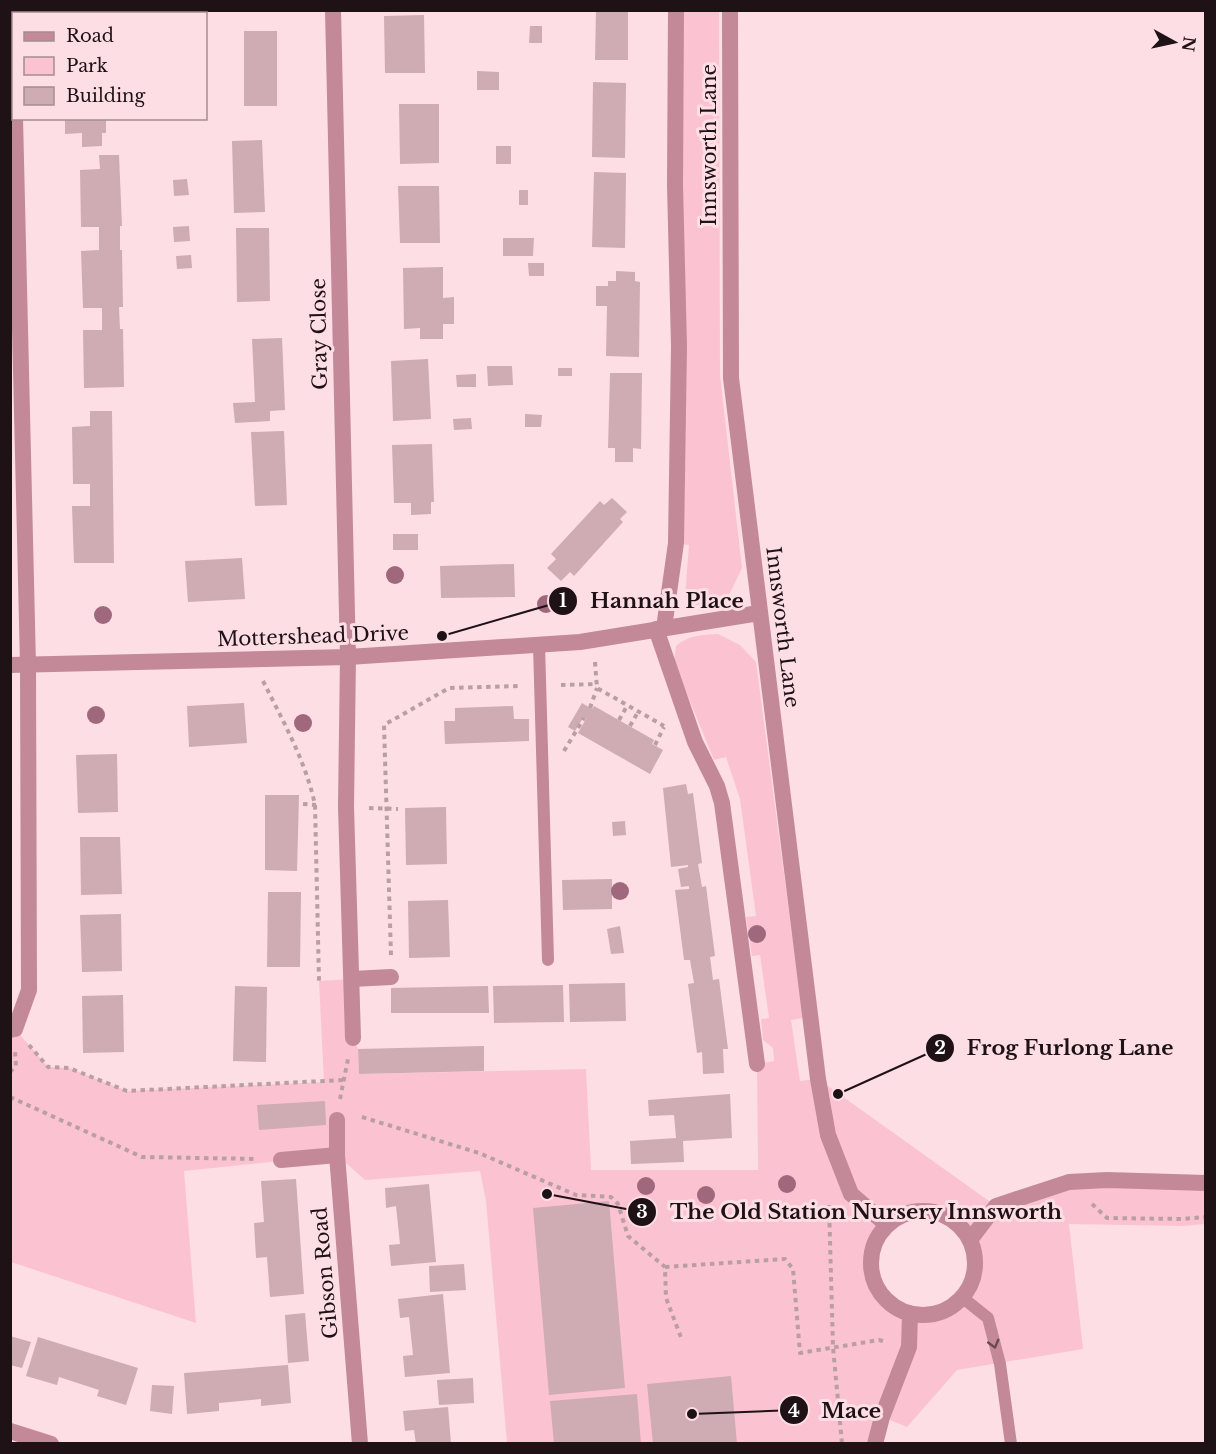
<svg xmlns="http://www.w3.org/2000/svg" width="1216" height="1454" viewBox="0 0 1216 1454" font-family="'Libre Baskerville',serif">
<rect width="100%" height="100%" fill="#fddee5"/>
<g fill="#fbc3d1" fill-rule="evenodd">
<polygon points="676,11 719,11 720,375 742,568 730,593 712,606 695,605 685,597 689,545 676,543"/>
<path d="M 718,634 L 740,645 L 756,662 L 803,1018 L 791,1020 L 800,1081 L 818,1079 L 996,1206 L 1069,1182 L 1205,1183 L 1205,1224 L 1183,1226 L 1069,1224 L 1083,1349 L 957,1370 L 907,1427 L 882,1417 L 875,1443 L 507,1443 L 486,1201 L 480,1171 L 365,1180 L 337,1155 L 184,1171 L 196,1323 L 11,1262 L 10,1030 L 15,1029 L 48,1067 L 69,1068 L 127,1091 L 324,1082 L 319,981 L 352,979 L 353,1038 L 358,1049 L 359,1074 L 586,1069 L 591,1170 L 758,1170 L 757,1064 L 774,1061 L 773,1048 L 763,1040 L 761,1019 L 769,1018 L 760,955 L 752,956 L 746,917 L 756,916 L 740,799 L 726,757 L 714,760 L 674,662 L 676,646 C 688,635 702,635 718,634 ZM 920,1210 C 929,1212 939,1212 947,1216 C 1005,1245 967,1334 904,1312 C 891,1307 877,1294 874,1280 C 868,1254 876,1226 902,1215 C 908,1212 915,1212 920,1210 Z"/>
</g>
<g fill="#cfabb4">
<rect x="61" y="10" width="40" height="4"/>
<polygon points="596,10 628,10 628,60 595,60"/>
<polygon points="424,15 425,73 385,73 384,16"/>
<polygon points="530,26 542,26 542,43 529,43"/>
<rect x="244" y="31" width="33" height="75"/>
<polygon points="477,71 499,72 499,90 477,90"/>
<polygon points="593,82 626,83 625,158 592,157"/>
<polygon points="399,104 439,104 439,163 400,164"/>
<polygon points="65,118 106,118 106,133 102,133 102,146 82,147 82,133 65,134"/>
<polygon points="262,140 265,212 234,213 232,141"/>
<rect x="496" y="146" width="15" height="18"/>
<polygon points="99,155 119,155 122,226 120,226 120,250 122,250 123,307 119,307 120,329 123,329 124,387 84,388 83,330 102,330 102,308 83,308 81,251 99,250 99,227 81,227 80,170 100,169"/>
<polygon points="594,172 626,173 625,248 592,247"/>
<polygon points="187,179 189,195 174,196 173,180"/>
<polygon points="398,186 439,186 440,243 400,243"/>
<rect x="519" y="190" width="9" height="15"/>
<polygon points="189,226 190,241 174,242 173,227"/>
<polygon points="236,228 269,228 270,301 237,302"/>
<polygon points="503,238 534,238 533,256 503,256"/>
<polygon points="191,255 192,268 177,269 176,256"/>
<polygon points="528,263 544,263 544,276 529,276"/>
<polygon points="443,267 443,298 454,297 454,324 443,324 443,339 420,339 420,328 404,329 403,268"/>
<polygon points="616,271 635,272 635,281 640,282 639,357 606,356 607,306 596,306 596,286 608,286 608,281 616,281"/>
<polygon points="282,338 285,410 270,411 270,421 235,423 233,403 255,402 252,339"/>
<polygon points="428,359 431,419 393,421 391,361"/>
<polygon points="487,366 512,366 513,385 488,386"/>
<rect x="558" y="368" width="14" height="8"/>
<polygon points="610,373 642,373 641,449 633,448 633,462 615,462 615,448 608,448"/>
<polygon points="476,374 476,387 457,387 456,375"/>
<polygon points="90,411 112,411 114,563 74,563 72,506 90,506 90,484 73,484 72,427 90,426"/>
<polygon points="525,414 542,415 541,427 525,427"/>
<polygon points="471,418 472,429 454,430 453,419"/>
<polygon points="284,431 287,505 255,506 251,432"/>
<polygon points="432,444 434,502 431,502 431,514 411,515 411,503 394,503 392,445"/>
<polygon points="612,498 627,512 620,519 623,522 574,576 570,572 561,581 547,568 556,559 551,554 600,501 604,505"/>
<rect x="393" y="534" width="25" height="16"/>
<polygon points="242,558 245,599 188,602 185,561"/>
<polygon points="514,564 515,597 441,598 440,566"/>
<polygon points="244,703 247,743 189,747 187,706"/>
<polygon points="582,703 592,709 594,706 654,740 652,744 663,750 650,774 578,733 586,719 583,718 575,731 568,727"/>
<polygon points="513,706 514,719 529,719 529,741 445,744 444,721 455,721 455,708"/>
<polygon points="117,754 118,812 78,813 76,755"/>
<polygon points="686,784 688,794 693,793 702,863 698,864 702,887 706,886 715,956 710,957 713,980 719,979 728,1049 723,1049 724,1073 703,1074 702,1052 697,1053 688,984 694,983 690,960 684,960 675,890 689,889 689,886 681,887 678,869 688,867 688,865 671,867 663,788"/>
<polygon points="265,795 299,795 297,871 265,870"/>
<polygon points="446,807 447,864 406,865 405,808"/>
<polygon points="625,821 626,835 613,836 612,822"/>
<polygon points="80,837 120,837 122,894 81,895"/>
<polygon points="612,879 612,909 563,910 562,880"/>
<polygon points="268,892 301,892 300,967 267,967"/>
<polygon points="448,900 450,957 409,958 408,901"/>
<polygon points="121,914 122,971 82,972 80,915"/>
<polygon points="620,926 624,953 611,954 607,929"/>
<polygon points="625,983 626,1021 570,1022 569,984"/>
<polygon points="563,985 564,1022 494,1023 493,986"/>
<polygon points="235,986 267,987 266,1062 233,1061"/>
<polygon points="488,986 489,1013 391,1013 391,988"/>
<polygon points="123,995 124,1052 83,1053 82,996"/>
<polygon points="484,1046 484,1071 359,1074 358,1049"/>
<polygon points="730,1094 732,1138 683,1141 684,1162 631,1164 630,1141 676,1138 674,1115 649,1116 648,1100"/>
<polygon points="325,1101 326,1125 259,1130 257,1105"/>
<polygon points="296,1179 304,1294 270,1297 267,1257 256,1258 254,1223 264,1222 261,1181"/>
<polygon points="429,1184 436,1262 391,1266 389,1245 400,1244 396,1206 386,1208 385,1188"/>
<polygon points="609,1201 625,1388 549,1395 533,1208"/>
<polygon points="464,1264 466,1290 430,1292 429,1266"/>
<polygon points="443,1294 450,1373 405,1377 403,1356 413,1355 409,1317 400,1318 398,1299"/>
<polygon points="305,1313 309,1361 288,1363 285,1315"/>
<polygon points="10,1336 31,1342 22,1368 10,1365"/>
<polygon points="38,1337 138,1368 126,1405 97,1396 99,1390 59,1377 57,1385 26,1376"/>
<polygon points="288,1365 291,1403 261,1406 261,1399 219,1403 219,1411 187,1414 184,1373"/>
<polygon points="731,1376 737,1444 653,1444 647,1384"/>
<polygon points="473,1378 474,1403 439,1405 437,1380"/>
<polygon points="152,1385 174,1386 172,1414 150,1411"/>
<polygon points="637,1394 641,1444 554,1444 550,1401"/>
<polygon points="448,1407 451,1444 416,1444 414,1430 405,1431 403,1411"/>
</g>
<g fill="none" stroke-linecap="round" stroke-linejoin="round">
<g stroke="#b99fa5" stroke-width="4" stroke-dasharray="4.5 4.5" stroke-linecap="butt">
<polyline points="595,662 597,688 664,726"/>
<path d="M 263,681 C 283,721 306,762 315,805 L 319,981"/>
<polyline points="561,685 597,684"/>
<polyline points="590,708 597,688"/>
<polyline points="619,720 627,706"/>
<polyline points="630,726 638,712"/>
<polyline points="655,745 664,727"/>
<polyline points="564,751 584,718"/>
<polyline points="303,804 316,805"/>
<polyline points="369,808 398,809"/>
<polyline points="391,955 384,725 449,688 521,686"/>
<polyline points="29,1045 48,1067 69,1068 127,1091 343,1080"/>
<polyline points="10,1072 16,1066 15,1051"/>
<polyline points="10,1097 142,1157 258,1159"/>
<polyline points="340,1099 348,1059"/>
<polyline points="362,1117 479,1153 576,1195 611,1197 618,1204 628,1236 665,1267 666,1298 682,1340"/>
<polyline points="1092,1204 1107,1218 1182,1219 1206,1217"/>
<polyline points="829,1205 833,1347 842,1444"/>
<polyline points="665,1267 785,1259 793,1269 800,1353 879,1340 887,1342"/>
</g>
<g stroke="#c38998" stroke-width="12">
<polyline points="539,645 548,960"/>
<polyline points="963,1298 988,1318 1000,1364 1011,1444"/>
</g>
<g stroke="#c38998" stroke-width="16">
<polyline points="12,10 14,70"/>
<polyline points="333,10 348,657 346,807 353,1038"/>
<polyline points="664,628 676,543 679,346 675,185 676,10"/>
<polyline points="656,629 695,742 717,786 722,803 757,1064"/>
<polyline points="10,665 348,657 580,642 759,613"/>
<polyline points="352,979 391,977"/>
<polyline points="10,1030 15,1029 29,990 28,665 15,118"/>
<polyline points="337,1155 337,1120"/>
<polyline points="281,1160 337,1155 360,1444"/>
<polyline points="970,1240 996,1206 1069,1182 1107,1180 1206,1183"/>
<polyline points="10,1431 51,1444"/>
</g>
<g stroke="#c38998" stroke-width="16">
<polyline points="730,10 731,378 818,1079 828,1135 851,1194 887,1225"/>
<circle cx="923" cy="1263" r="52"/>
<polyline points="875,1444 882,1417 909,1347 910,1314"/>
</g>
</g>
<g fill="#a0687d">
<circle cx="395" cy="575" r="9"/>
<circle cx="546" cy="604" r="9"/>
<circle cx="103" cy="615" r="9"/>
<circle cx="96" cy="715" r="9"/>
<circle cx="303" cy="723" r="9"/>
<circle cx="620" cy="891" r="9"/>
<circle cx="757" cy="934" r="9"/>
<circle cx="787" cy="1184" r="9"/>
<circle cx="646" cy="1186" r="9"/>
<circle cx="706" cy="1195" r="9"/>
</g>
<defs><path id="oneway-chevron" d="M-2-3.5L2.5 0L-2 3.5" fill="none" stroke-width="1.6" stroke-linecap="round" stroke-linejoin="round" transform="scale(1.5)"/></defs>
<use stroke="#694850" href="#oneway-chevron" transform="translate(994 1344) rotate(75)"/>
<g text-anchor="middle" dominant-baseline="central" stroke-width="6" stroke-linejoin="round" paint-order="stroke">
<g font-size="20" fill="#1f1216" stroke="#fddee5">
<text transform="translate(709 145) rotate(-90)">Innsworth Lane</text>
<text transform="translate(319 334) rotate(-91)">Gray Close</text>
<text transform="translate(783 627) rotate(83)">Innsworth Lane</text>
<text transform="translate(313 636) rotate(-2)">Mottershead Drive</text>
<text transform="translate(325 1273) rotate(-95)">Gibson Road</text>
</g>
</g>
<path fill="none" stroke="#1f1216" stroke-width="2" d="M442 636L563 601M838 1094L940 1048M547 1194L642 1212M692 1414L794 1410"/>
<g fill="#1f1216" stroke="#fddee5" stroke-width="2">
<circle cx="442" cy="636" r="6"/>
<circle cx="838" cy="1094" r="6"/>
<circle cx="547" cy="1194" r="6"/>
<circle cx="692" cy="1414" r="6"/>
<circle cx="563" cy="601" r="15"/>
<circle cx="940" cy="1048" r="15"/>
<circle cx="642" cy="1212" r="15"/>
<circle cx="794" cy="1410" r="15"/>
</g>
<g font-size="18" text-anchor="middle" font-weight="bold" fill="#fff">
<text x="563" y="607">1</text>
<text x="940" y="1054">2</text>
<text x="642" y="1218">3</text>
<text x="794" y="1417">4</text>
</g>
<g font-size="21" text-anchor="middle" font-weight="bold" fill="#1f1216" stroke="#fddee5" stroke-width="6" stroke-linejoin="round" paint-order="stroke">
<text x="667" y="608">Hannah Place</text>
<text x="1070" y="1055">Frog Furlong Lane</text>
<text x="866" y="1219">The Old Station Nursery Innsworth</text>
<text x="851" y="1418">Mace</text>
</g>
<rect width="1216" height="1454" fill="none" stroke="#1f1216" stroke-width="24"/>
<rect x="12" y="12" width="195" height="108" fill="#fddee5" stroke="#a48c92" stroke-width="1.5"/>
<rect x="24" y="32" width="30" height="9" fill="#c38998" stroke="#a48c92" stroke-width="1.5"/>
<text x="66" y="42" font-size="18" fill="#1f1216">Road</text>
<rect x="24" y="57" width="30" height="18" fill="#fbc3d1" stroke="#a48c92" stroke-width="1.5"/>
<text x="66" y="72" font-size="18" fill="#1f1216">Park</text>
<rect x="24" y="87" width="30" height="18" fill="#cfabb4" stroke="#a48c92" stroke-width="1.5"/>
<text x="66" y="102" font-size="18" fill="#1f1216">Building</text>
<g transform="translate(1174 42) rotate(98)" stroke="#fddee5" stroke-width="4.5" paint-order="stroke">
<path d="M0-4.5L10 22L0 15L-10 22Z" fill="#1f1216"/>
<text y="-9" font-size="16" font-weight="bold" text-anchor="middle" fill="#1f1216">N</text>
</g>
</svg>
